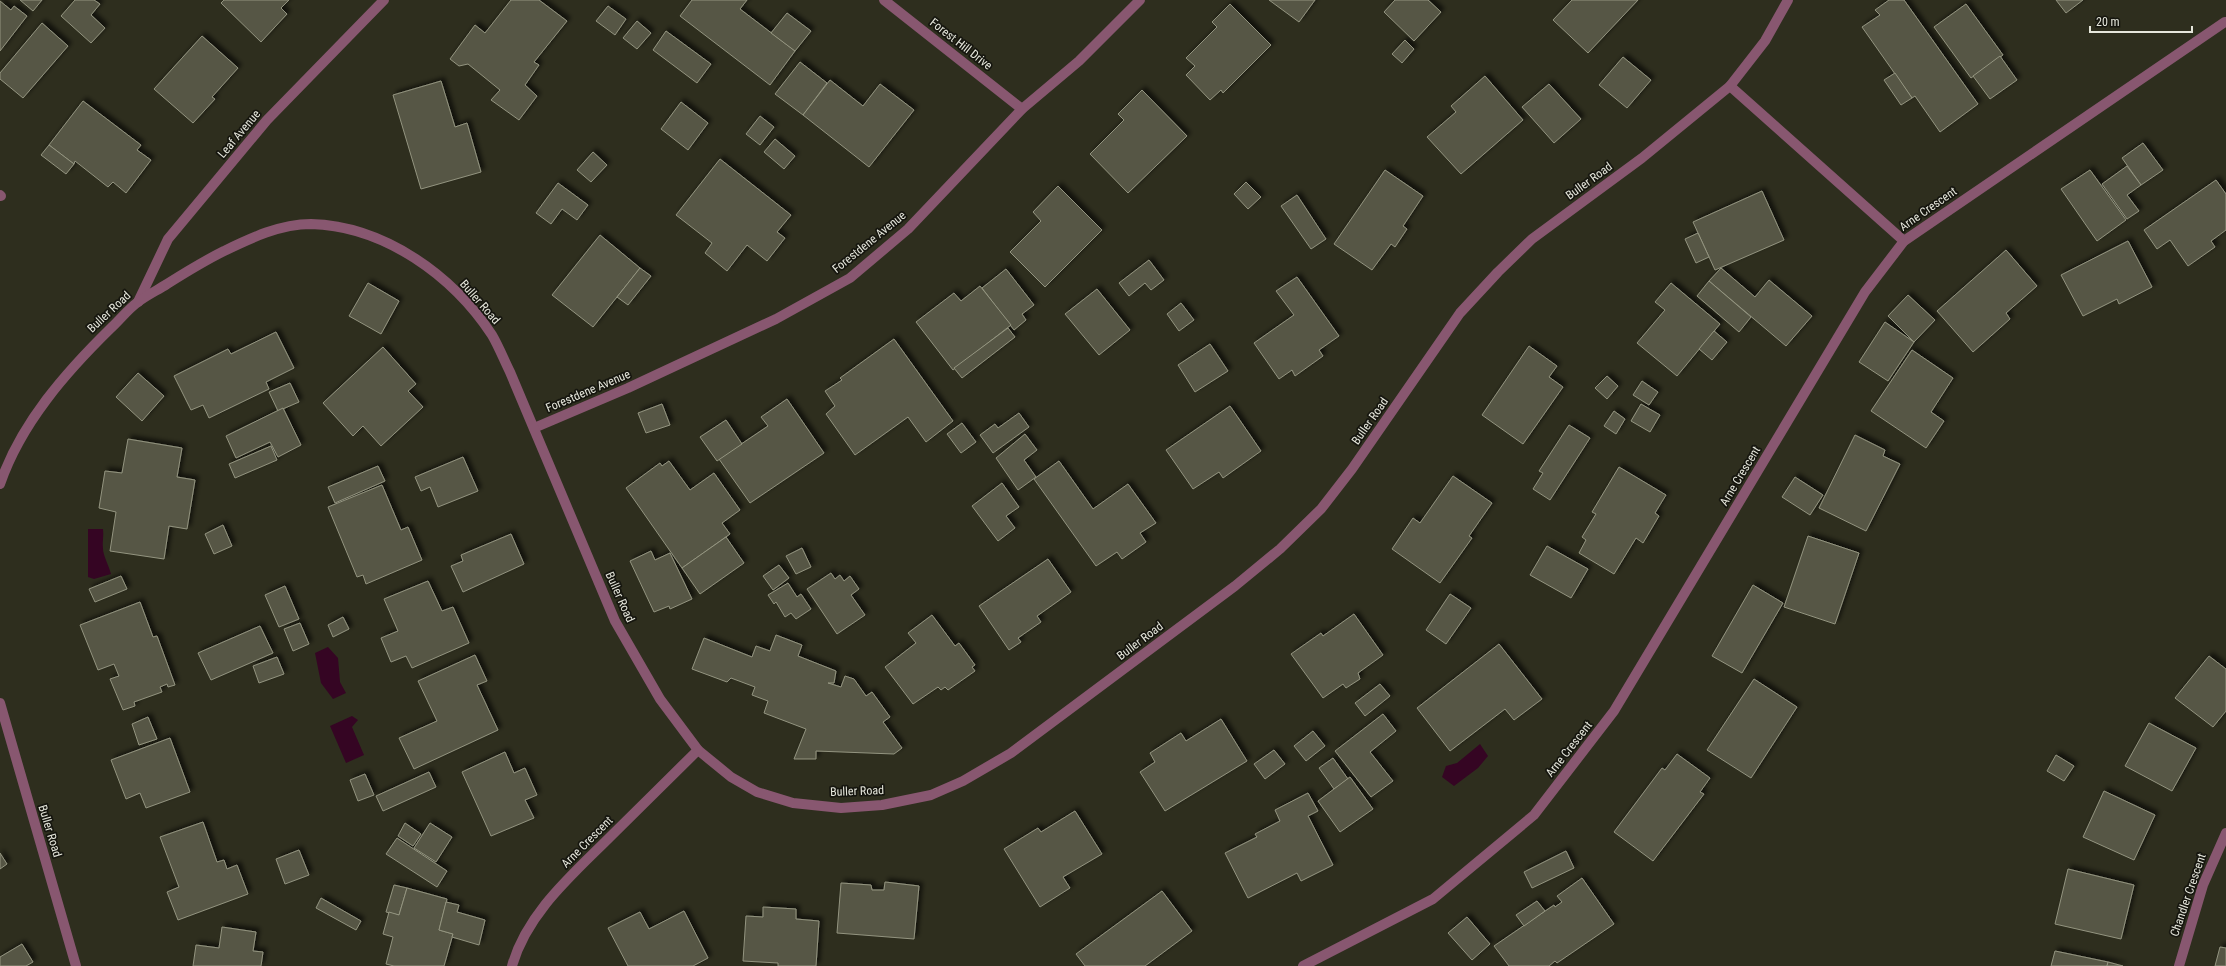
<svg xmlns="http://www.w3.org/2000/svg" width="2226" height="966" viewBox="0 0 2226 966" font-family="'Roboto Condensed',sans-serif">
<defs>
<filter id="shadow"><feDropShadow dx="3.5" dy="-3.5" stdDeviation="2" flood-color="#0009"/></filter>
</defs>
<rect width="100%" height="100%" fill="#2e2e1e"/>
<g fill="#350523">
<path d="M 88,529 L 103,529 C 104,536 102,542 103,549 C 103,555 109,566 111,574 L 94,579 L 88,577 Z"/>
<polygon points="328,647 338,658 340,682 346,693 333,699 321,683 315,653"/>
<polygon points="352,716 358,720 352,727 364,755 346,763 330,726"/>
<polygon points="1480,744 1488,756 1478,768 1454,786 1442,777 1446,766 1457,763"/>
</g>
<g fill="#565644" stroke="#939480" filter="url(#shadow)">
<polygon points="20,0 42,0 33,11"/>
<polygon points="75,0 94,0 100,4 91,15 105,28 91,43 61,16"/>
<polygon points="224,0 289,0 281,8 287,14 261,42 221,3"/>
<polygon points="511,0 539,0 567,21 534,62 539,65 525,85 537,96 519,120 491,100 500,90 468,64 459,66 450,59 475,25 485,33"/>
<polygon points="692,0 747,0 740,9 795,51 770,85 680,16"/>
<polygon points="1269,0 1315,0 1299,22"/>
<polygon points="1395,0 1428,0 1441,12 1414,41 1384,12"/>
<polygon points="1572,0 1638,0 1588,53 1553,20"/>
<polygon points="1889,0 1904,0 1978,104 1940,132 1915,96 1912,98 1862,27 1880,15 1875,10"/>
<polygon points="2056,0 2083,0 2066,13"/>
<polygon points="0,1 11,10 14,6 27,16 0,51"/>
<polygon points="1230,4 1271,45 1223,93 1221,90 1210,100 1186,75 1195,66 1186,58 1217,27 1212,22"/>
<polygon points="1966,4 2003,55 1971,78 1934,27"/>
<polygon points="608,6 626,19 615,35 596,21"/>
<polygon points="787,13 811,31 795,51 771,33"/>
<polygon points="637,21 651,33 637,49 623,38"/>
<polygon points="42,23 68,46 23,98 0,79 0,73"/>
<polygon points="666,31 711,64 697,83 653,50"/>
<polygon points="202,36 238,68 212,97 215,99 193,123 154,89"/>
<polygon points="1405,40 1414,49 1402,63 1392,54"/>
<polygon points="2000,56 2017,80 1990,99 1973,76"/>
<polygon points="1623,57 1651,80 1627,108 1599,85"/>
<polygon points="800,62 827,83 803,115 775,94"/>
<polygon points="1895,73 1912,98 1901,105 1884,80"/>
<polygon points="1485,76 1523,120 1461,174 1427,137 1456,112 1451,106"/>
<polygon points="830,80 863,106 880,84 914,110 869,167 803,115"/>
<polygon points="441,81 455,127 467,123 481,172 421,189 393,95"/>
<polygon points="1549,84 1581,119 1554,143 1522,107"/>
<polygon points="1142,90 1187,136 1128,193 1090,154 1124,120 1118,114"/>
<polygon points="83,101 141,145 137,150 151,160 126,193 113,182 108,187 75,161 74,164 49,145"/>
<polygon points="681,102 708,123 688,150 661,129"/>
<polygon points="760,116 774,127 760,145 746,134"/>
<polygon points="775,139 795,156 784,169 764,152"/>
<polygon points="2143,143 2163,170 2141,185 2122,158"/>
<polygon points="49,145 74,164 66,174 41,155"/>
<polygon points="593,152 607,165 591,182 577,170"/>
<polygon points="720,159 791,215 777,232 785,238 767,261 747,245 727,271 705,253 712,243 676,215"/>
<polygon points="2127,166 2141,185 2127,195 2139,211 2127,219 2102,184"/>
<polygon points="1385,170 1423,196 1403,226 1407,229 1395,247 1391,244 1372,270 1334,244"/>
<polygon points="2090,170 2126,220 2097,241 2061,189"/>
<polygon points="2216,180 2226,194 2226,230 2211,241 2215,247 2188,266 2170,240 2157,249 2144,230"/>
<polygon points="1246,182 1261,197 1248,209 1234,194"/>
<polygon points="558,183 588,205 577,220 562,209 551,224 536,213"/>
<polygon points="1058,186 1102,230 1045,287 1010,252 1041,221 1033,212"/>
<polygon points="1762,191 1784,240 1715,270 1693,222"/>
<polygon points="1297,195 1326,239 1311,249 1281,206"/>
<polygon points="1698,233 1709,257 1696,263 1685,239"/>
<polygon points="600,235 640,268 593,327 552,295"/>
<polygon points="2128,241 2152,287 2119,304 2117,299 2083,316 2061,275"/>
<polygon points="2006,250 2037,286 2006,313 2010,319 1973,352 1937,311"/>
<polygon points="1149,260 1164,280 1151,290 1145,283 1129,296 1119,283"/>
<polygon points="640,268 651,276 628,305 617,297"/>
<polygon points="1721,268 1755,297 1769,280 1812,316 1786,346 1709,281"/>
<polygon points="1006,269 1034,305 1022,314 1026,320 1014,330 982,288"/>
<polygon points="1297,277 1339,336 1319,350 1323,356 1295,376 1292,370 1279,379 1254,343 1294,315 1276,291"/>
<polygon points="1709,281 1751,317 1739,332 1697,296"/>
<polygon points="368,283 399,301 381,334 349,316"/>
<polygon points="1671,283 1720,324 1677,376 1637,343 1665,310 1655,302"/>
<polygon points="980,286 1011,325 953,370 916,322 954,293 961,301"/>
<polygon points="1097,289 1130,330 1099,355 1065,314"/>
<polygon points="1908,295 1935,320 1914,342 1888,316"/>
<polygon points="1181,303 1194,320 1179,331 1167,314"/>
<polygon points="1885,322 1914,342 1888,381 1859,362"/>
<polygon points="1008,328 1015,337 962,378 954,368"/>
<polygon points="1714,331 1727,342 1712,360 1699,349"/>
<polygon points="276,332 294,368 266,382 269,389 209,418 203,405 191,410 174,376 228,349 231,354"/>
<polygon points="894,339 953,421 926,442 908,417 855,455 826,414 835,406 825,391 842,380 840,378"/>
<polygon points="1210,344 1228,371 1195,392 1178,365"/>
<polygon points="1529,346 1557,366 1549,377 1563,387 1523,444 1482,415"/>
<polygon points="383,347 416,384 408,391 423,407 381,446 363,426 353,436 323,403"/>
<polygon points="1912,350 1953,378 1931,412 1944,421 1926,448 1871,411"/>
<polygon points="138,373 164,396 142,421 116,397"/>
<polygon points="1607,376 1618,386 1607,399 1595,388"/>
<polygon points="1642,381 1658,392 1649,405 1633,395"/>
<polygon points="290,383 299,402 278,411 269,392"/>
<polygon points="787,399 824,453 750,503 719,459 768,426 761,417"/>
<polygon points="662,404 670,425 646,433 638,413"/>
<polygon points="1641,404 1660,415 1650,432 1631,421"/>
<polygon points="1230,406 1261,451 1223,478 1219,472 1193,489 1166,450"/>
<polygon points="283,408 301,445 278,457 270,442 236,458 226,436"/>
<polygon points="1614,411 1625,419 1616,434 1604,426"/>
<polygon points="1019,413 1029,427 993,453 980,435 995,424 998,428"/>
<polygon points="726,420 742,444 717,461 700,437"/>
<polygon points="962,423 976,442 961,453 947,434"/>
<polygon points="1569,425 1590,438 1550,500 1533,489 1543,473 1539,471"/>
<polygon points="1025,434 1037,450 1024,460 1036,477 1018,490 996,458"/>
<polygon points="1855,435 1885,450 1883,456 1900,464 1866,531 1819,508"/>
<polygon points="128,439 182,448 177,477 195,480 187,529 169,526 164,559 110,551 116,512 99,508 105,471 122,473"/>
<polygon points="271,446 277,460 235,478 229,464"/>
<polygon points="463,457 478,491 438,507 430,487 421,491 415,477"/>
<polygon points="669,461 690,490 714,473 740,510 722,523 730,534 682,568 626,488 660,463 662,466"/>
<polygon points="1059,461 1093,509 1128,484 1156,523 1140,533 1146,542 1122,559 1117,552 1096,566 1034,479"/>
<polygon points="378,466 385,481 335,503 328,487"/>
<polygon points="1619,467 1666,495 1655,513 1659,516 1643,543 1636,538 1614,574 1579,553 1586,540 1582,537 1596,514 1592,512"/>
<polygon points="1453,476 1492,503 1469,536 1472,538 1440,583 1392,549 1413,518 1420,523"/>
<polygon points="1795,477 1823,495 1810,515 1782,497"/>
<polygon points="1002,483 1019,507 1006,516 1015,528 998,541 972,506"/>
<polygon points="382,485 401,530 408,527 422,560 366,584 363,575 357,577 328,507"/>
<polygon points="223,525 232,546 214,554 205,534"/>
<polygon points="511,534 524,564 463,592 451,566 463,561 461,555"/>
<polygon points="1808,536 1859,553 1835,624 1784,607"/>
<polygon points="726,537 744,563 700,594 682,568"/>
<polygon points="1547,546 1588,569 1571,598 1530,575"/>
<polygon points="802,548 811,567 796,574 786,556"/>
<polygon points="651,551 655,560 670,553 692,599 670,609 669,606 654,612 630,561"/>
<polygon points="1048,559 1071,592 1037,616 1041,622 1018,638 1021,642 1009,650 979,606"/>
<polygon points="779,565 789,578 773,590 763,576"/>
<polygon points="831,573 835,579 840,575 844,581 850,576 859,589 851,595 865,615 837,634 807,589"/>
<polygon points="121,576 127,589 95,602 89,589"/>
<polygon points="428,581 442,611 453,607 469,643 412,668 406,656 391,662 381,638 398,631 384,599"/>
<polygon points="788,583 797,597 801,594 811,609 796,619 791,613 785,617 776,602 774,604 768,595"/>
<polygon points="1753,585 1783,603 1742,673 1712,656"/>
<polygon points="285,586 299,619 279,627 265,595"/>
<polygon points="1450,594 1471,608 1446,644 1426,630"/>
<polygon points="140,602 153,637 157,636 175,685 168,687 167,684 160,687 162,692 134,702 135,706 123,710 110,679 119,676 114,664 98,670 80,625"/>
<polygon points="1354,614 1383,655 1358,673 1360,679 1346,688 1343,684 1323,698 1291,654 1321,633 1323,636"/>
<polygon points="932,615 955,646 959,643 975,665 972,667 975,671 948,690 945,687 941,690 938,687 913,704 885,667 916,643 908,633"/>
<polygon points="343,617 349,629 333,637 328,625"/>
<polygon points="300,623 309,644 293,651 284,629"/>
<polygon points="260,626 273,653 211,680 198,653"/>
<polygon points="776,635 802,645 798,656 836,671 834,683 828,683 841,687 845,676 854,679 866,696 872,692 890,717 883,722 902,748 894,754 816,751 816,759 794,759 806,729 764,713 768,701 752,695 755,687 731,678 727,682 692,669 704,638 752,657 756,646 770,651"/>
<polygon points="1499,644 1542,699 1514,720 1505,709 1450,751 1417,708"/>
<polygon points="475,655 487,681 477,685 498,730 414,769 399,738 437,721 418,681"/>
<polygon points="2209,656 2226,669 2226,711 2213,727 2175,698"/>
<polygon points="277,657 284,674 259,683 253,666"/>
<polygon points="1754,679 1797,707 1751,778 1707,750"/>
<polygon points="1380,684 1390,696 1365,716 1355,703"/>
<polygon points="1383,714 1396,731 1370,752 1393,781 1371,797 1335,751"/>
<polygon points="148,717 157,739 139,745 132,724"/>
<polygon points="1221,719 1247,761 1165,811 1140,772 1155,762 1150,753 1181,733 1186,741"/>
<polygon points="2149,723 2196,748 2172,791 2125,766"/>
<polygon points="1313,731 1325,746 1306,761 1294,746"/>
<polygon points="170,738 190,792 146,808 140,793 126,799 111,760"/>
<polygon points="1274,750 1285,764 1265,779 1254,764"/>
<polygon points="505,752 514,773 525,768 537,795 525,800 534,818 491,836 462,772"/>
<polygon points="1677,754 1710,778 1700,792 1704,794 1653,861 1614,832 1662,768 1665,770"/>
<polygon points="2056,755 2074,766 2064,781 2047,771"/>
<polygon points="1333,758 1348,779 1334,789 1319,768"/>
<polygon points="429,772 436,787 383,811 376,796"/>
<polygon points="365,774 374,795 358,801 350,780"/>
<polygon points="1350,777 1373,809 1340,832 1318,801"/>
<polygon points="2104,791 2155,815 2134,860 2083,837"/>
<polygon points="1308,793 1318,811 1308,816 1333,865 1301,881 1297,873 1248,898 1225,853 1257,837 1255,834 1280,821 1275,810"/>
<polygon points="1075,811 1102,854 1063,877 1070,888 1040,907 1004,849 1038,828 1041,832"/>
<polygon points="203,822 217,862 224,860 227,869 237,865 248,894 178,920 167,892 179,887 160,837"/>
<polygon points="405,823 421,834 413,846 398,836"/>
<polygon points="430,823 452,837 436,862 414,848"/>
<polygon points="397,838 447,871 437,887 386,854"/>
<polygon points="299,850 309,875 285,884 276,859"/>
<polygon points="1566,851 1574,868 1532,888 1524,872"/>
<polygon points="0,853 7,864 0,869"/>
<polygon points="2068,869 2134,885 2121,939 2055,924"/>
<polygon points="1582,878 1614,924 1557,963 1555,961 1549,966 1509,966 1494,946 1554,905 1555,907 1562,902 1557,896"/>
<polygon points="885,882 919,886 914,939 837,933 841,883 871,885 872,890 884,890"/>
<polygon points="394,885 407,888 399,915 386,912"/>
<polygon points="407,888 447,899 439,930 453,934 444,966 394,966 386,964 393,937 383,934 389,912 399,915"/>
<polygon points="1162,891 1192,931 1145,966 1085,966 1076,954"/>
<polygon points="321,898 361,921 356,930 316,908"/>
<polygon points="1537,901 1545,911 1524,926 1516,915"/>
<polygon points="446,902 459,905 457,912 485,920 479,945 452,937 453,934 439,930"/>
<polygon points="763,907 796,909 796,919 819,921 816,966 778,966 778,963 743,961 746,916 763,917"/>
<polygon points="684,911 708,958 693,966 628,966 608,928 640,912 649,929"/>
<polygon points="1467,917 1490,944 1472,960 1448,933"/>
<polygon points="222,927 256,932 253,951 263,952 261,966 193,966 196,945 219,948"/>
<polygon points="22,944 33,962 26,966 0,966 0,957"/>
<polygon points="2220,947 2226,948 2226,966 2215,966"/>
<polygon points="2055,951 2108,962 2107,966 2051,966"/>
<polygon points="2108,962 2123,966 2107,966"/>
</g>
<g fill="none" stroke-linecap="round" stroke-linejoin="round">
<g stroke="#885770" stroke-width="10">
<polyline points="884,0 1022,109"/>
<polyline points="1730,86 1904,241"/>
<polyline points="0,195 1,196"/>
<polyline points="138,302 168,239 267,120 384,0"/>
<polyline points="534,428 628,388 776,319 850,278 908,229 1022,109 1079,61 1140,0"/>
<path d="M 0,484 C 21,423 66,372 111,328 C 120,320 128,309 138,302 C 147,295 158,290 167,284 C 186,272 204,261 224,251 C 251,238 280,224 311,224 C 385,226 453,276 492,335 C 499,347 504,360 510,372 L 615,621 L 660,699 L 698,750 L 731,777 L 757,792 L 793,803 L 841,808 L 882,805 L 931,795 L 963,781 L 1011,753 L 1235,586 L 1280,549 L 1321,509 L 1352,469 L 1460,313 L 1498,272 L 1532,239 L 1642,158 L 1730,86 L 1765,41 L 1788,0"/>
<polyline points="0,703 76,966"/>
<path d="M 512,966 C 527,913 572,875 610,837 C 639,808 669,779 698,750"/>
<polyline points="1303,966 1433,899 1534,815 1614,711 1865,292 1904,241 2225,22"/>
<polyline points="2179,966 2203,885 2226,833"/>
</g>
</g>
<g text-anchor="middle" dominant-baseline="central" stroke-width="3.5" stroke-linejoin="round" paint-order="stroke">
<g font-size="12" fill="#e6e7dc" stroke="#16160f">
<text transform="translate(961 44) rotate(38)">Forest Hill Drive</text>
<text transform="translate(239 134) rotate(-50)">Leaf Avenue</text>
<text transform="translate(1589 181) rotate(-36)">Buller Road</text>
<text transform="translate(1928 209) rotate(-35)">Arne Crescent</text>
<text transform="translate(869 242) rotate(-39)">Forestdene Avenue</text>
<text transform="translate(480 302) rotate(49)">Buller Road</text>
<text transform="translate(109 312) rotate(-43)">Buller Road</text>
<text transform="translate(588 391) rotate(-23)">Forestdene Avenue</text>
<text transform="translate(1370 421) rotate(-55)">Buller Road</text>
<text transform="translate(1740 476) rotate(-59)">Arne Crescent</text>
<text transform="translate(620 597) rotate(66)">Buller Road</text>
<text transform="translate(1140 641) rotate(-37)">Buller Road</text>
<text transform="translate(1569 749) rotate(-52)">Arne Crescent</text>
<text transform="translate(857 791) rotate(-2)">Buller Road</text>
<text transform="translate(50 831) rotate(73)">Buller Road</text>
<text transform="translate(587 842) rotate(-45)">Arne Crescent</text>
<text transform="translate(2188 895) rotate(-71)">Chandler Crescent</text>
</g>
</g>
<path d="M2090 26v6h102v-6" fill="none" stroke="#e6e7dc" stroke-width="2"/>
<text x="2096" y="26" font-size="12" fill="#e6e7dc" stroke="#16160f" stroke-width="3" paint-order="stroke">20 m</text>
</svg>
